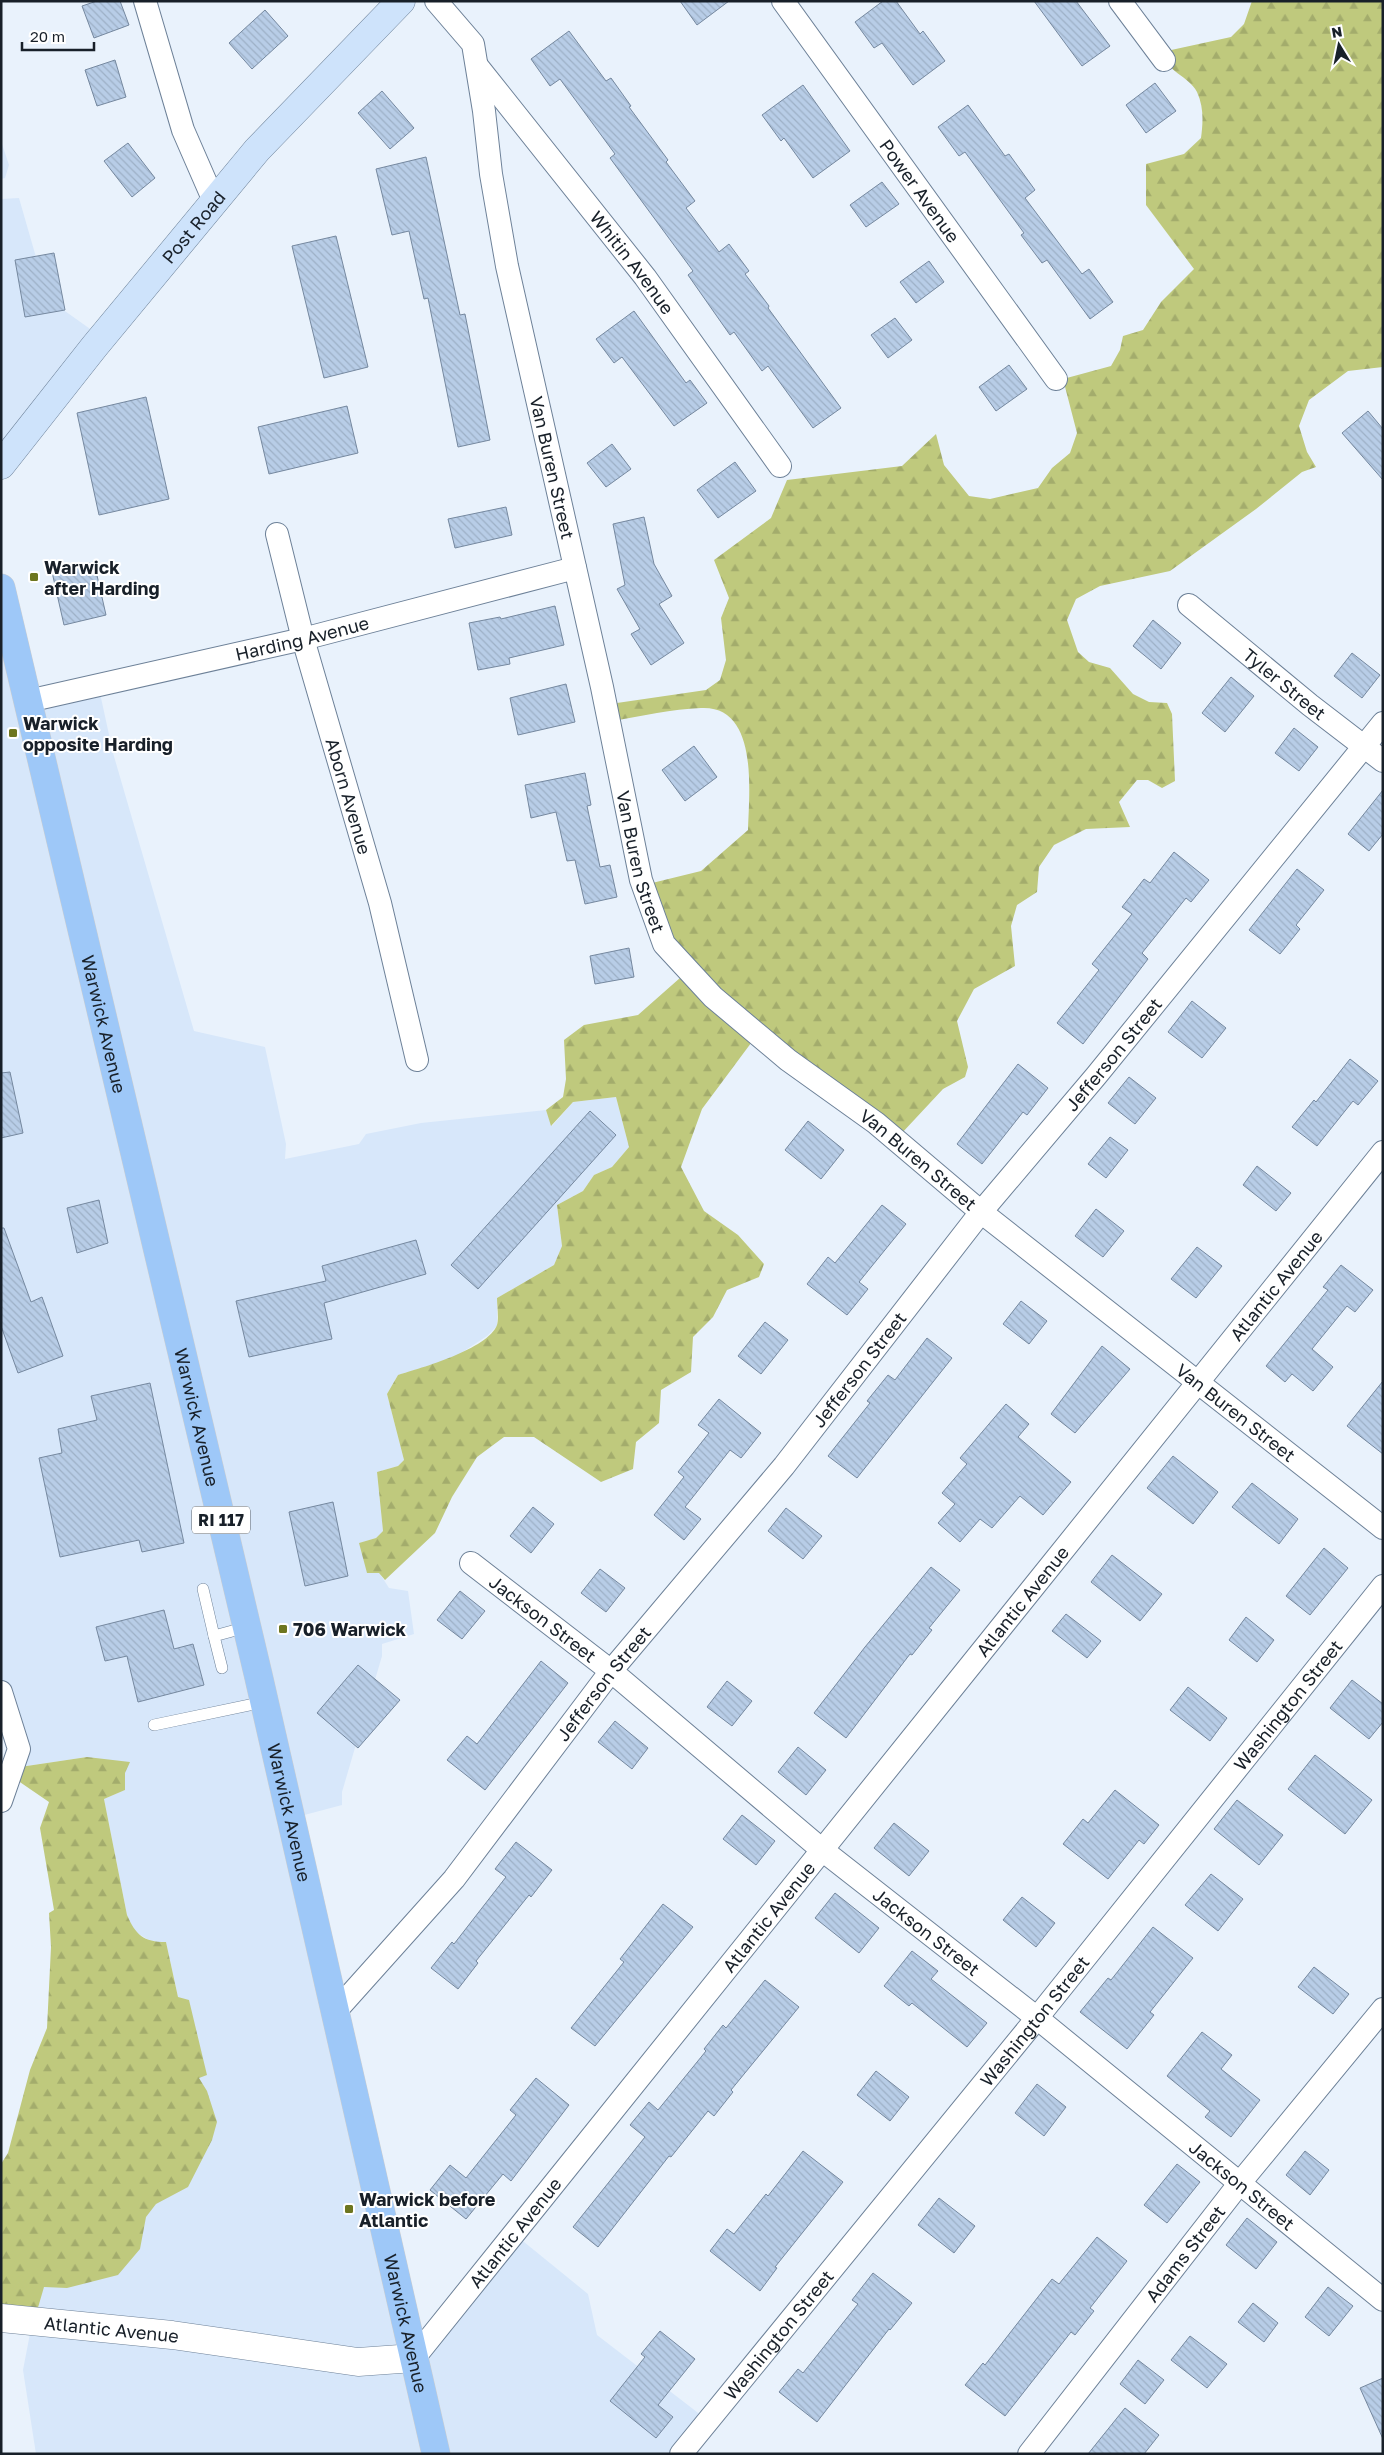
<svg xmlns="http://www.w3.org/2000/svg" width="1384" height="2455" viewBox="0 0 1384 2455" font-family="'Golos Text',sans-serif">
<defs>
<pattern id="forest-firs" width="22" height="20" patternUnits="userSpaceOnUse" patternTransform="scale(1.25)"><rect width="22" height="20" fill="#bfc97d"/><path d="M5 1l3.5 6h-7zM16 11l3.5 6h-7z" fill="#a3ac6c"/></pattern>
<pattern id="building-back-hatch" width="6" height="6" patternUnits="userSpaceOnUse" patternTransform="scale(1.25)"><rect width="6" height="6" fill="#b8cde7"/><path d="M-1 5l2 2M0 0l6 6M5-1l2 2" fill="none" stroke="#9db0c6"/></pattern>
</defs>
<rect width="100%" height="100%" fill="#e9f2fc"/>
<g fill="#d7e7fa">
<polygon points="1,141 9,165 5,178 1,179"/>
<polygon points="19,198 48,299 100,336 1,462 1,199"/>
<polygon points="1,585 29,696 98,684 113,753 194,1031 265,1047 286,1144 285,1159 359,1144 366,1134 421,1123 546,1110 552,1126 573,1102 616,1097 629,1147 612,1167 594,1175 583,1191 557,1205 562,1246 554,1265 497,1298 497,1326 487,1336 452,1359 398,1375 387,1394 404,1460 398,1466 377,1472 383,1531 376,1538 360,1543 389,1588 408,1591 414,1634 382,1644 382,1656 342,1792 342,1805 293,1818 414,2351 513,2233 588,2294 597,2335 706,2419 679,2454 36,2454 23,2370 33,2318 49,2270 157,2088 206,2075 178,1997 166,1942 152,1942 134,1931 127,1915 104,1799 125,1790 125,1773 87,1757 20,1767 1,1688"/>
</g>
<g fill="url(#forest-firs)">
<path d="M 1252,1 L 1383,1 L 1383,367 L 1348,371 L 1309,400 L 1299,426 L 1307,452 L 1316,467 L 1302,472 L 1256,509 L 1170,571 L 1100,586 L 1076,599 L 1067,620 L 1078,652 L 1089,662 L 1110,668 L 1133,694 L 1149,702 L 1167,703 L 1172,714 L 1175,781 L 1162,788 L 1148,780 L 1137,780 L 1119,802 L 1130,827 L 1086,829 L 1054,845 L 1039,867 L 1037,892 L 1017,905 L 1011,926 L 1015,966 L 974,989 L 957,1021 L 968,1067 L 965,1077 L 943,1089 L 901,1134 L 757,1035 L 702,1109 L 681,1167 L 704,1211 L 738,1235 L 764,1264 L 759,1277 L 727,1290 L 713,1317 L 693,1337 L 691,1372 L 661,1390 L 659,1423 L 636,1442 L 633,1469 L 601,1482 L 534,1437 L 504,1437 L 477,1457 L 452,1497 L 435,1533 L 385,1580 L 379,1573 L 367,1573 L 359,1543 L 376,1538 L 383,1531 L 377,1472 L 398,1466 L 404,1460 L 387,1394 L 398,1375 C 421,1368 488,1349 497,1325 C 499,1318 497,1306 497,1298 L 554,1265 L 562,1246 L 557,1205 L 583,1191 L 594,1175 L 612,1167 L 629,1147 L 616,1097 L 573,1102 L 551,1126 L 546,1110 L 563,1097 L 566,1079 L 564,1040 L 584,1025 L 638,1015 L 689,970 L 648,884 L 701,871 L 748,830 C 749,792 759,705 701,708 C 672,709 642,716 613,721 L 610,704 L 706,690 L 720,680 L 726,660 L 721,618 L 729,598 L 714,560 L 771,518 L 787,480 L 902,466 L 936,434 L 944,465 L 969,496 L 990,499 L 1038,488 L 1052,468 L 1070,453 L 1077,433 L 1063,379 L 1111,366 L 1120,350 L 1123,336 L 1143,330 L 1161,302 L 1194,269 L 1146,205 L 1146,164 L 1184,154 L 1201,138 C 1203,123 1204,107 1197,92 C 1189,76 1165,71 1162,52 L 1231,37 L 1244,24 Z"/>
<path d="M 87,1757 L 130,1762 L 125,1773 L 125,1790 L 104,1799 L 127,1915 C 136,1935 143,1942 166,1942 L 178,1997 L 189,2000 L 207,2075 L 199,2078 L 207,2091 L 217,2122 L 212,2140 L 188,2187 L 156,2204 L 146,2217 L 140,2249 L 118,2275 L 67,2288 L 44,2287 L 37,2311 L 1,2314 L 1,2164 L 8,2153 L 30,2070 L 47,2028 L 51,1947 L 49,1913 L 54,1910 L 40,1828 L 49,1802 L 11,1776 L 20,1767 Z"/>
</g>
<g fill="url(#building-back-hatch)" stroke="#75889f">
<polygon points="97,1 120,1 129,25 94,38 82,6"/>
<polygon points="680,1 729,1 697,25"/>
<polygon points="883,1 896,1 920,34 923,31 945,61 913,85 882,43 874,48 855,22"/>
<polygon points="1034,1 1076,1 1110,46 1082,66"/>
<polygon points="265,10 288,36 252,69 229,43"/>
<polygon points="569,31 606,81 611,78 631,106 629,107 668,160 666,162 695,201 686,208 719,252 729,244 749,271 745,274 769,306 768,308 841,408 813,428 768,366 762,371 734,332 730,335 688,275 693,271 610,158 615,154 560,79 550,86 531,59"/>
<polygon points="115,60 126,97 97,106 85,70"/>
<polygon points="1155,83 1176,111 1146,133 1126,105"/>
<polygon points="803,85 850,151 813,178 784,138 781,141 762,115"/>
<polygon points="382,91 414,128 390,149 358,113"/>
<polygon points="968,105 1005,156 1009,154 1035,190 1025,198 1082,274 1089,269 1113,302 1090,319 1047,260 1042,263 1021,235 1024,233 965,152 959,156 938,127"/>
<polygon points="128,143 155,178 132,197 104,161"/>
<polygon points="426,157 460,315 465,314 490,440 458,447 428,298 424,299 409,231 392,235 376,169"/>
<polygon points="882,182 899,204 866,227 850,205"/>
<polygon points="336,236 368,367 324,378 292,246"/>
<polygon points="54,253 65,310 25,317 15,260"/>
<polygon points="929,261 944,282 916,303 900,282"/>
<polygon points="634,311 686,383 690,380 707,403 674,426 622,357 614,363 596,339"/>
<polygon points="895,318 912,340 888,358 871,335"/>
<polygon points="1009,365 1027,389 996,411 979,387"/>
<polygon points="146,397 169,499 99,515 77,413"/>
<polygon points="347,406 358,453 269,474 258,427"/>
<polygon points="1368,411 1383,429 1383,480 1342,433"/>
<polygon points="612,444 631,469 606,487 587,463"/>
<polygon points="735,462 756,491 718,518 697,490"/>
<polygon points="506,507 512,535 455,548 448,519"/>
<polygon points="644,517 654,564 672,596 659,604 684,643 651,665 631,634 640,629 617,589 625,585 613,524"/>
<polygon points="94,562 106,615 64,625 52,572"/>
<polygon points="555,606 564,645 509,658 510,664 478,670 469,623 500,617 501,619"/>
<polygon points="1153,620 1181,643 1161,669 1133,646"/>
<polygon points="1352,653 1380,675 1362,698 1334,676"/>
<polygon points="1231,677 1254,696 1225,732 1202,713"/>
<polygon points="566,684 575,722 518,735 510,698"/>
<polygon points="1294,728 1318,747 1299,771 1275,753"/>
<polygon points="694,746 717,777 685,801 662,770"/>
<polygon points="585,773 591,805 587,806 600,867 610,865 617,897 585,904 575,860 567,861 556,812 531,818 525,785"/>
<polygon points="1383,790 1383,834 1369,851 1348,834"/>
<polygon points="1174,852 1209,880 1191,902 1186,898 1142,953 1148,959 1083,1044 1057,1023 1099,970 1092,964 1132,914 1122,907 1144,879 1150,883"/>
<polygon points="1297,869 1324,890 1296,925 1300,929 1280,954 1249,930"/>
<polygon points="629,948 634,977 595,984 590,956"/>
<polygon points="1192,1001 1226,1028 1202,1058 1168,1032"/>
<polygon points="1350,1059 1378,1081 1358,1105 1353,1101 1317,1146 1292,1127 1314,1100 1316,1102"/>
<polygon points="1018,1064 1048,1088 1027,1115 1023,1112 982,1164 957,1144"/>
<polygon points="10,1072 23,1133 1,1138 1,1073"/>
<polygon points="1129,1077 1156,1098 1135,1124 1108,1103"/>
<polygon points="590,1111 616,1135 478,1289 451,1265"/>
<polygon points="808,1121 844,1150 821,1179 785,1150"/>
<polygon points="1110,1137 1128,1150 1106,1178 1088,1164"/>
<polygon points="1257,1166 1291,1193 1276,1211 1243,1185"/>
<polygon points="99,1200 108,1243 77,1253 67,1208"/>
<polygon points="882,1205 906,1224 859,1282 868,1289 847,1315 807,1284 828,1257 835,1263"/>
<polygon points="1096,1209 1124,1231 1103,1257 1075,1236"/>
<polygon points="1,1228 4,1228 31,1302 42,1297 63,1356 18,1373 1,1326"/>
<polygon points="416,1240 426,1274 324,1303 332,1339 249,1357 236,1301 326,1281 322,1266"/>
<polygon points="1197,1247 1222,1266 1196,1298 1171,1279"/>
<polygon points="1341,1265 1373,1290 1355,1312 1347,1306 1312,1349 1333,1367 1313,1391 1292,1374 1285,1382 1266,1366 1328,1290 1323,1287"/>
<polygon points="1021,1301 1047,1321 1029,1344 1003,1324"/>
<polygon points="765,1322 788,1340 761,1374 738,1356"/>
<polygon points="927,1338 952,1358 857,1478 828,1456 870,1403 867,1401 888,1375 895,1380"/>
<polygon points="1102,1346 1130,1369 1075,1433 1051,1414"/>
<polygon points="1383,1381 1383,1454 1347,1426"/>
<polygon points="150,1383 184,1543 142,1552 139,1540 60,1557 39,1458 62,1453 58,1429 97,1420 91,1396"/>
<polygon points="719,1399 761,1433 741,1458 730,1450 685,1507 701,1519 684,1540 654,1515 684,1477 678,1472 709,1433 698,1425"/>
<polygon points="1006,1404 1029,1424 1018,1437 1071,1482 1043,1515 1020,1496 992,1528 980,1519 960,1542 938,1523 955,1504 942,1493 967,1464 960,1458"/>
<polygon points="1173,1456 1218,1492 1193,1524 1147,1488"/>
<polygon points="1252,1483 1298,1519 1279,1544 1232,1507"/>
<polygon points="333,1502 348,1576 305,1586 289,1512"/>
<polygon points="533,1507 554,1524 531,1553 510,1536"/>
<polygon points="786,1508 822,1536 803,1559 768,1531"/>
<polygon points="1324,1548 1348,1568 1310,1615 1286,1596"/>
<polygon points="1112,1555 1162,1594 1140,1621 1091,1582"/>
<polygon points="931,1567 960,1590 929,1628 932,1630 912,1655 910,1654 846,1738 814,1713 865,1647"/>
<polygon points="600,1569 625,1588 606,1612 581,1593"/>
<polygon points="460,1591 485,1611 462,1639 437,1620"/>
<polygon points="164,1610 174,1649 193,1644 204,1685 138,1702 127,1656 105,1661 96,1627"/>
<polygon points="1066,1614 1101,1641 1087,1658 1052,1631"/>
<polygon points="1246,1617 1274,1640 1257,1662 1229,1640"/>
<polygon points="541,1661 568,1683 485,1790 447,1760 467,1736 477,1744"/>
<polygon points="358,1665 400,1700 358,1748 317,1713"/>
<polygon points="1352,1680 1383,1704 1383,1722 1369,1739 1330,1708"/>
<polygon points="727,1681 752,1701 732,1726 707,1707"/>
<polygon points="1188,1687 1227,1718 1210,1741 1170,1710"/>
<polygon points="615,1721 648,1748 632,1769 598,1742"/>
<polygon points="798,1747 826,1770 806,1795 778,1772"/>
<polygon points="1315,1755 1372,1800 1345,1834 1288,1789"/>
<polygon points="1115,1790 1159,1825 1144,1844 1139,1840 1108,1879 1063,1844 1083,1819 1088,1823"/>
<polygon points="1237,1800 1283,1835 1259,1865 1214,1829"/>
<polygon points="742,1815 775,1841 756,1865 723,1839"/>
<polygon points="894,1823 929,1851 909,1876 874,1848"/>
<polygon points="516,1842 552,1870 531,1897 529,1895 476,1961 478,1963 458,1989 431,1968 452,1942 454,1944 506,1877 495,1869"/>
<polygon points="1211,1874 1243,1899 1218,1931 1185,1905"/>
<polygon points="835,1893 879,1928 859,1953 815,1918"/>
<polygon points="1022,1897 1055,1923 1036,1947 1003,1920"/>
<polygon points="663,1904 693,1927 595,2046 571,2028 624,1962 620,1959"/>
<polygon points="1153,1927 1193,1958 1150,2012 1154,2015 1127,2049 1080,2012 1108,1978 1111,1980"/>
<polygon points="912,1951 938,1971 931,1979 987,2023 967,2047 912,2003 909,2006 884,1986"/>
<polygon points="1314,1967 1349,1994 1333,2014 1298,1987"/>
<polygon points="765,1980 799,2007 731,2090 733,2092 714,2116 708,2111 671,2157 669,2156 598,2247 573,2227 645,2137 630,2125 649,2102 658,2110 706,2051 704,2049 723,2025 726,2028"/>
<polygon points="1202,2032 1232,2055 1221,2069 1260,2100 1231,2137 1205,2117 1210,2111 1167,2076"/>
<polygon points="876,2071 909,2097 890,2121 857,2095"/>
<polygon points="536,2078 569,2105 511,2181 503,2174 466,2219 430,2190 450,2165 466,2178 516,2115 510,2110"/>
<polygon points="1037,2084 1066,2107 1044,2136 1015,2113"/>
<polygon points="803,2151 843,2182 775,2267 777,2268 760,2291 710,2251 727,2229 734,2234 766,2194 768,2196"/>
<polygon points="1305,2151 1329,2170 1310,2195 1286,2175"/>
<polygon points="1177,2164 1200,2182 1167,2223 1144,2205"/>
<polygon points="939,2198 975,2226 954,2253 918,2225"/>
<polygon points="1247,2218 1277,2242 1256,2269 1226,2245"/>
<polygon points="1097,2237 1127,2261 1090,2308 1094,2311 1075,2335 1071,2332 1005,2416 965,2385 983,2363 985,2365 1052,2279 1059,2284"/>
<polygon points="873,2273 912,2303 890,2330 889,2329 817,2422 779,2392 798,2369 803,2373 858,2304 852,2300"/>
<polygon points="1328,2287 1353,2306 1329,2336 1305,2317"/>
<polygon points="1253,2303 1278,2323 1264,2342 1238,2322"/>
<polygon points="660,2331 695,2359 658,2405 673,2417 656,2438 610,2401 645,2357 641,2354"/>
<polygon points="1190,2336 1227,2364 1207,2388 1171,2360"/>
<polygon points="1138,2360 1164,2380 1145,2404 1120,2384"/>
<polygon points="1383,2378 1383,2439 1360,2388"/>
<polygon points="1125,2408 1159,2435 1144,2454 1088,2454"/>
</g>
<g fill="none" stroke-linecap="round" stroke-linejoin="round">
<g stroke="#6d8198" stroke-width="12">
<g id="service">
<polyline points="203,1589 214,1636"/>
<polyline points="222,1668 214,1636 247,1627"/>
<polyline points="154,1725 264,1702"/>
</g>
</g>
<g stroke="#6d8198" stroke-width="24">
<g id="minor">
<polyline points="145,1 183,130 214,201"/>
<path id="s1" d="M 436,1 L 473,44 L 484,111 L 491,174 L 507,266 L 602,687 L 641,880 L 664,944 L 713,997 L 788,1060 L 876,1123 L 981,1212 L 1383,1528"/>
<path id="s2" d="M 783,1 L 1056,379"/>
<polyline points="1120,1 1164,60"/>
<path id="s3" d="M 478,67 L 645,277 L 780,466"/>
<path id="s4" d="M 277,534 L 303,639 L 380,903 L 417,1060"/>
<path id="s5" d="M 1189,605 L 1310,705 L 1383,761"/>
<path id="s6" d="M 28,701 L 303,639 L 575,568"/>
<path id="s7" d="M 471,1563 L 611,1671 L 821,1849 L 1037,2018 L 1383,2300"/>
<polyline points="1,1692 19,1749 1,1801"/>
<path id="s8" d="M 334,2013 L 454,1879 L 611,1671 L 784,1466 L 981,1212 L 1096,1076 L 1383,723"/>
<path id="s9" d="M 414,2358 L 1383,1152"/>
<path id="s10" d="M 681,2454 L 1037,2018 L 1383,1586"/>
<path id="s11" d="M 1029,2454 L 1239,2184 L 1383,2009"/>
</g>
</g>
<g stroke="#6d8198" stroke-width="29">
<g id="tertiary">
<path id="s12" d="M 1,2318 L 172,2335 L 358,2362 L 414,2358"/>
</g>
</g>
<g stroke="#6d8198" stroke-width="29">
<g id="secondary">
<path id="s13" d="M 1,465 L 94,347 L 257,150 L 401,1"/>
</g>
</g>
<g stroke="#ccced0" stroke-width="29">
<g id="primary">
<path id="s14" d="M 1,588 L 258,1674 L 436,2454"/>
</g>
</g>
<use href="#service" stroke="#fff" stroke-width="11"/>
<use href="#minor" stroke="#fff" stroke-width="22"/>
<use href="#tertiary" stroke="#fff" stroke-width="28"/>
<use href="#secondary" stroke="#cee3fb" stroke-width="28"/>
<use href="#primary" stroke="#9ec8f8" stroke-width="28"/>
</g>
<g fill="#6d761f" stroke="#fff" stroke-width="2">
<rect x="29" y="572" width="10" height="10" rx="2.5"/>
<rect x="8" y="728" width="10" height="10" rx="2.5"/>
<rect x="278" y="1624" width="10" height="10" rx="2.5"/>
<rect x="344" y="2204" width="10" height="10" rx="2.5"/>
</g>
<g text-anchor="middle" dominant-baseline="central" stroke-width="4" stroke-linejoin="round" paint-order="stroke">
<rect fill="#fff" stroke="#5d6369" stroke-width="1" x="192" y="1506.5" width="58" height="27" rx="4"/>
<g font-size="16" font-weight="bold" fill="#182029">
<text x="221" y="1520">RI 117</text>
</g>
<g font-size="18" fill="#182029" stroke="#fff">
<text stroke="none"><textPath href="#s2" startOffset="234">Power Avenue</textPath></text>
<text stroke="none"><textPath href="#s13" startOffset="306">Post Road</textPath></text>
<text stroke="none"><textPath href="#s3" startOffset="249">Whitin Avenue</textPath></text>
<text stroke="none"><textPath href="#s1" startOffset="488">Van Buren Street</textPath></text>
<text stroke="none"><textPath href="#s6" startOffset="281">Harding Avenue</textPath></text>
<text stroke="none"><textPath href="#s5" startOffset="124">Tyler Street</textPath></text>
<text stroke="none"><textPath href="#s4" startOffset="272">Aborn Avenue</textPath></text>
<text stroke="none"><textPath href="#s1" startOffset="892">Van Buren Street</textPath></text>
<text stroke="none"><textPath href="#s14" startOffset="448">Warwick Avenue</textPath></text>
<text stroke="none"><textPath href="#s8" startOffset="1236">Jefferson Street</textPath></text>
<text stroke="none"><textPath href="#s1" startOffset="1312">Van Buren Street</textPath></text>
<text stroke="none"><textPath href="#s9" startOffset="1376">Atlantic Avenue</textPath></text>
<text stroke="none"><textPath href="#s8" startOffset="831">Jefferson Street</textPath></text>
<text stroke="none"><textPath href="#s1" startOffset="1718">Van Buren Street</textPath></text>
<text stroke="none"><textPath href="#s14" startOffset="852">Warwick Avenue</textPath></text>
<text stroke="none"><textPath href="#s9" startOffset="971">Atlantic Avenue</textPath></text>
<text stroke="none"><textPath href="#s7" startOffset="91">Jackson Street</textPath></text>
<text stroke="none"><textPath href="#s8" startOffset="426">Jefferson Street</textPath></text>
<text stroke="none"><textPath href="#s10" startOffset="964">Washington Street</textPath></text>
<text stroke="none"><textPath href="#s14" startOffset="1258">Warwick Avenue</textPath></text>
<text stroke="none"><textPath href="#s9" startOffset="566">Atlantic Avenue</textPath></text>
<text stroke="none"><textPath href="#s7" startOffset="586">Jackson Street</textPath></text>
<text stroke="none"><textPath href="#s10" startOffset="559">Washington Street</textPath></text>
<text stroke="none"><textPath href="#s7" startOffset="991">Jackson Street</textPath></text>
<text stroke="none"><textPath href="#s9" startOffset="161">Atlantic Avenue</textPath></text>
<text stroke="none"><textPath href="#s11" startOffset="254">Adams Street</textPath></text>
<text stroke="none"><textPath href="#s14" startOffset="1782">Warwick Avenue</textPath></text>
<text stroke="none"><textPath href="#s12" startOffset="111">Atlantic Avenue</textPath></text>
<text stroke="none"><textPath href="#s10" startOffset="154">Washington Street</textPath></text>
</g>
<g font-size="18" font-weight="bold" fill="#182029" stroke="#fff" text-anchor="start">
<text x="44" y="567">Warwick<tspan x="44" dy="21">after Harding</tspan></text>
<text x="23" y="723">Warwick<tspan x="23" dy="21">opposite Harding</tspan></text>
<text x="293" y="1629">706 Warwick</text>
<text x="359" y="2199">Warwick before<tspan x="359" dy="21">Atlantic</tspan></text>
</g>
</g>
<rect width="1384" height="2455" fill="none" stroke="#182029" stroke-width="5"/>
<g transform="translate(1339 45) rotate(350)" stroke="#ffffff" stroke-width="4" paint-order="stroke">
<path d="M0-4L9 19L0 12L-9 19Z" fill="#182029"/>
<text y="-8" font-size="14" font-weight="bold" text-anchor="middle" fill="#182029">N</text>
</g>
<path d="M22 42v8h72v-8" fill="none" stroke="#182029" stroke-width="2.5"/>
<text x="30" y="42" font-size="15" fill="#182029" stroke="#ffffff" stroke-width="4" paint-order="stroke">20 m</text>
</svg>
